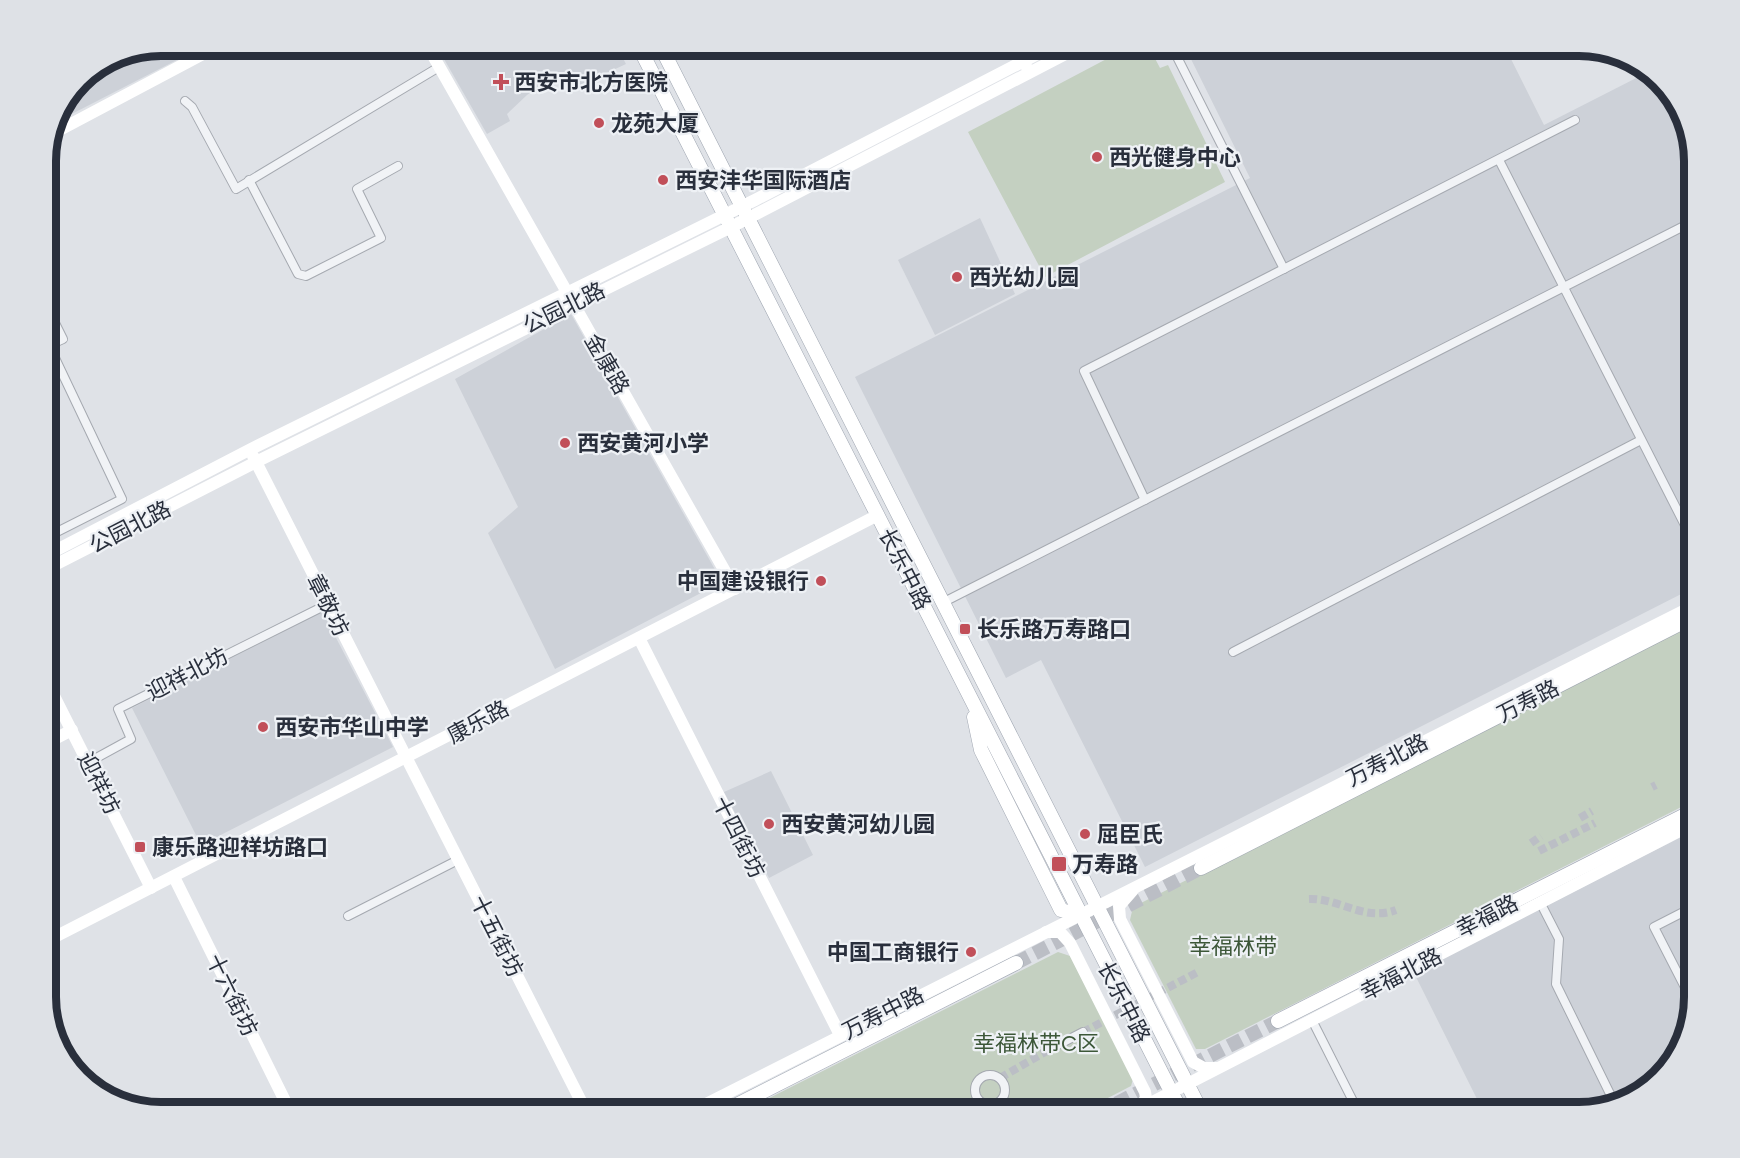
<svg xmlns="http://www.w3.org/2000/svg" width="1740" height="1158" viewBox="0 0 1740 1158" font-family="Figtree,'Noto Sans SC',sans-serif">
<rect width="100%" height="100%" fill="#dfe2e7"/>
<g fill="#cdd1d8">
<polygon points="160,45 206,45 60,120 79,79 116,54"/>
<polygon points="436,45 616,45 626,64 568,91 558,73 527,95 507,114 510,121 487,134"/>
<polygon points="1184,45 1504,45 1544,125 1650,71 1680,104 1695,160 1695,587 1145,867 1041,660 1006,678 855,377 1250,178"/>
<polygon points="980,218 1015,294 935,335 898,260"/>
<polygon points="571,314 722,582 555,669 488,533 518,507 455,379"/>
<polygon points="322,611 393,747 201,845 132,708"/>
<polygon points="771,771 813,855 769,878 724,792"/>
<polygon points="1695,830 1695,998 1675,1062 1637,1098 1580,1113 1484,1113 1414,973"/>
</g>
<g fill="#c4d0c1">
<polygon points="1133,45 1148,45 1160,68 1168,65 1225,182 1045,277 968,132"/>
<polygon points="1695,624 1695,800 1205,1049 1196,1049 1130,920 1133,907"/>
<polygon points="1058,952 1070,956 1133,1079 1131,1086 1079,1113 740,1113"/>
</g>
<g fill="none" stroke-linecap="round" stroke-linejoin="round">
<g stroke="#bbbec5" stroke-width="8" stroke-dasharray="8 4" stroke-linecap="butt">
<polyline points="1652,787 1656,785"/>
<polyline points="1580,818 1592,811"/>
<polyline points="1531,843 1541,836"/>
<polyline points="1539,851 1595,823"/>
<path d="M 1309,899 C 1340,898 1364,922 1396,910"/>
<polyline points="1083,1032 1198,972"/>
<polyline points="1000,1078 1052,1048"/>
<polyline points="968,1113 980,1100"/>
</g>
<g stroke="#bbbec5" stroke-width="14" stroke-dasharray="14 7" stroke-linecap="butt">
<polyline points="1016,963 1201,868"/>
<polyline points="1098,1113 1278,1021"/>
</g>
<g stroke="#a5a9b0" stroke-width="10">
<g id="street">
<polyline points="1171,45 1284,269"/>
<polyline points="185,101 192,107 236,189 439,67"/>
<polyline points="1499,160 1695,545"/>
<polyline points="249,180 298,274 306,276 381,238 357,189 398,166"/>
<polyline points="45,303 63,339 50,345"/>
<polyline points="45,337 122,499 45,538"/>
<polyline points="1145,500 1084,371 1575,120"/>
<polyline points="942,603 1684,226"/>
<polyline points="1233,652 1641,440"/>
<polyline points="89,762 131,739 118,709 328,604"/>
<polyline points="1540,902 1559,939 1556,984 1615,1104"/>
<polyline points="348,916 458,860"/>
<polyline points="1693,1003 1654,927 1695,906"/>
<polyline points="1312,1020 1359,1113"/>
<polyline points="1052,1048 1083,1032"/>
<circle cx="990" cy="1090" r="15"/>
</g>
</g>
<g stroke="#9fa6b1" stroke-width="15">
<g id="primary">
<polyline points="638,45 1182,1113"/>
<polyline points="660,45 1202,1113"/>
<polyline points="974,717 981,750 1061,910 1079,915"/>
<polyline points="1201,868 1695,616"/>
<polyline points="1278,1021 1695,810"/>
<polyline points="721,1113 1016,963"/>
</g>
</g>
<use href="#street" stroke="#f1f3f6" stroke-width="8"/>
<g stroke="#fff" stroke-width="12">
<polyline points="427,45 735,589"/>
<polyline points="1015,45 1026,66"/>
<polyline points="54,133 220,45"/>
<polyline points="253,456 587,1113"/>
<polyline points="45,556 249,450 755,200 1055,45"/>
<polyline points="45,570 256,462 731,227 1083,45"/>
<polyline points="639,638 840,1035"/>
<polyline points="45,678 151,888"/>
<polyline points="45,744 72,730"/>
<polyline points="174,877 291,1113"/>
<polyline points="1133,890 1119,906 1120,919 1193,1062 1204,1068 1216,1068"/>
<polyline points="1046,932 1060,932 1070,943 1145,1092 1146,1098 1139,1109"/>
<polyline points="45,942 878,515"/>
<polyline points="688,1113 1695,605"/>
<polyline points="1131,1113 1695,823"/>
</g>
<use href="#primary" stroke="#fff" stroke-width="14"/>
</g>
<g fill="#c14f59" stroke="#eef1f5" stroke-width="2">
<path d="M498 73h6v6h6v6h-6v6h-6v-6h-6v-6h6z"/>
<circle cx="599" cy="123" r="6"/>
<circle cx="1097" cy="157" r="6"/>
<circle cx="663" cy="180" r="6"/>
<circle cx="957" cy="277" r="6"/>
<circle cx="565" cy="443" r="6"/>
<circle cx="821" cy="581" r="6"/>
<rect x="959" y="623" width="12" height="12" rx="3"/>
<circle cx="263" cy="727" r="6"/>
<circle cx="769" cy="824" r="6"/>
<circle cx="1085" cy="834" r="6"/>
<rect x="134" y="841" width="12" height="12" rx="3"/>
<rect x="1051" y="856" width="16" height="16" rx="3"/>
<circle cx="971" cy="952" r="6"/>
</g>
<g text-anchor="middle" dominant-baseline="central" stroke-width="4.5" stroke-linejoin="round" paint-order="stroke">
<g font-size="22" font-weight="bold" fill="#292f3c" stroke="#eef1f5" text-anchor="start">
<text x="514" y="82">西安市北方医院</text>
<text x="611" y="123">龙苑大厦</text>
<text x="1109" y="157">西光健身中心</text>
<text x="675" y="180">西安沣华国际酒店</text>
<text x="969" y="277">西光幼儿园</text>
<text x="577" y="443">西安黄河小学</text>
<text x="809" y="581" text-anchor="end">中国建设银行</text>
<text x="977" y="629">长乐路万寿路口</text>
<text x="275" y="727">西安市华山中学</text>
<text x="781" y="824">西安黄河幼儿园</text>
<text x="1097" y="834">屈臣氏</text>
<text x="152" y="847">康乐路迎祥坊路口</text>
<text x="1072" y="864">万寿路</text>
<text x="959" y="952" text-anchor="end">中国工商银行</text>
</g>
<g font-size="22" fill="#292f3c" stroke="#eef1f5">
<text transform="translate(564 308) rotate(-26)">公园北路</text>
<text transform="translate(607 364) rotate(60)">金康路</text>
<text transform="translate(130 527) rotate(-27)">公园北路</text>
<text transform="translate(905 569) rotate(63)">长乐中路</text>
<text transform="translate(328 605) rotate(63)">章敬坊</text>
<text transform="translate(187 674) rotate(-27)">迎祥北坊</text>
<text transform="translate(1528 701) rotate(-27)">万寿路</text>
<text transform="translate(478 722) rotate(-28)">康乐路</text>
<text transform="translate(1387 760) rotate(-27)">万寿北路</text>
<text transform="translate(99 783) rotate(63)">迎祥坊</text>
<text transform="translate(739 837) rotate(63)">十四街坊</text>
<text transform="translate(1487 916) rotate(-27)">幸福路</text>
<text transform="translate(497 936) rotate(63)">十五街坊</text>
<text transform="translate(1401 974) rotate(-27)">幸福北路</text>
<text transform="translate(232 995) rotate(64)">十六街坊</text>
<text transform="translate(1124 1002) rotate(63)">长乐中路</text>
<text transform="translate(883 1013) rotate(-27)">万寿中路</text>
</g>
<g font-size="22" fill="#3c5738" stroke="#eef1f5">
<text x="1233" y="946">幸福林带</text>
<text x="1036" y="1043">幸福林带C区</text>
</g>
</g>
<path d="M0 0H1740V1158H0ZM161 56H1579A105 105 0 0 1 1684 161V997A105 105 0 0 1 1579 1102H161A105 105 0 0 1 56 997V161A105 105 0 0 1 161 56Z" fill="#dee1e6" fill-rule="evenodd"/>
<path fill="none" stroke="#292f3c" stroke-width="8" d="M161 56H1579A105 105 0 0 1 1684 161V997A105 105 0 0 1 1579 1102H161A105 105 0 0 1 56 997V161A105 105 0 0 1 161 56Z"/>
</svg>
